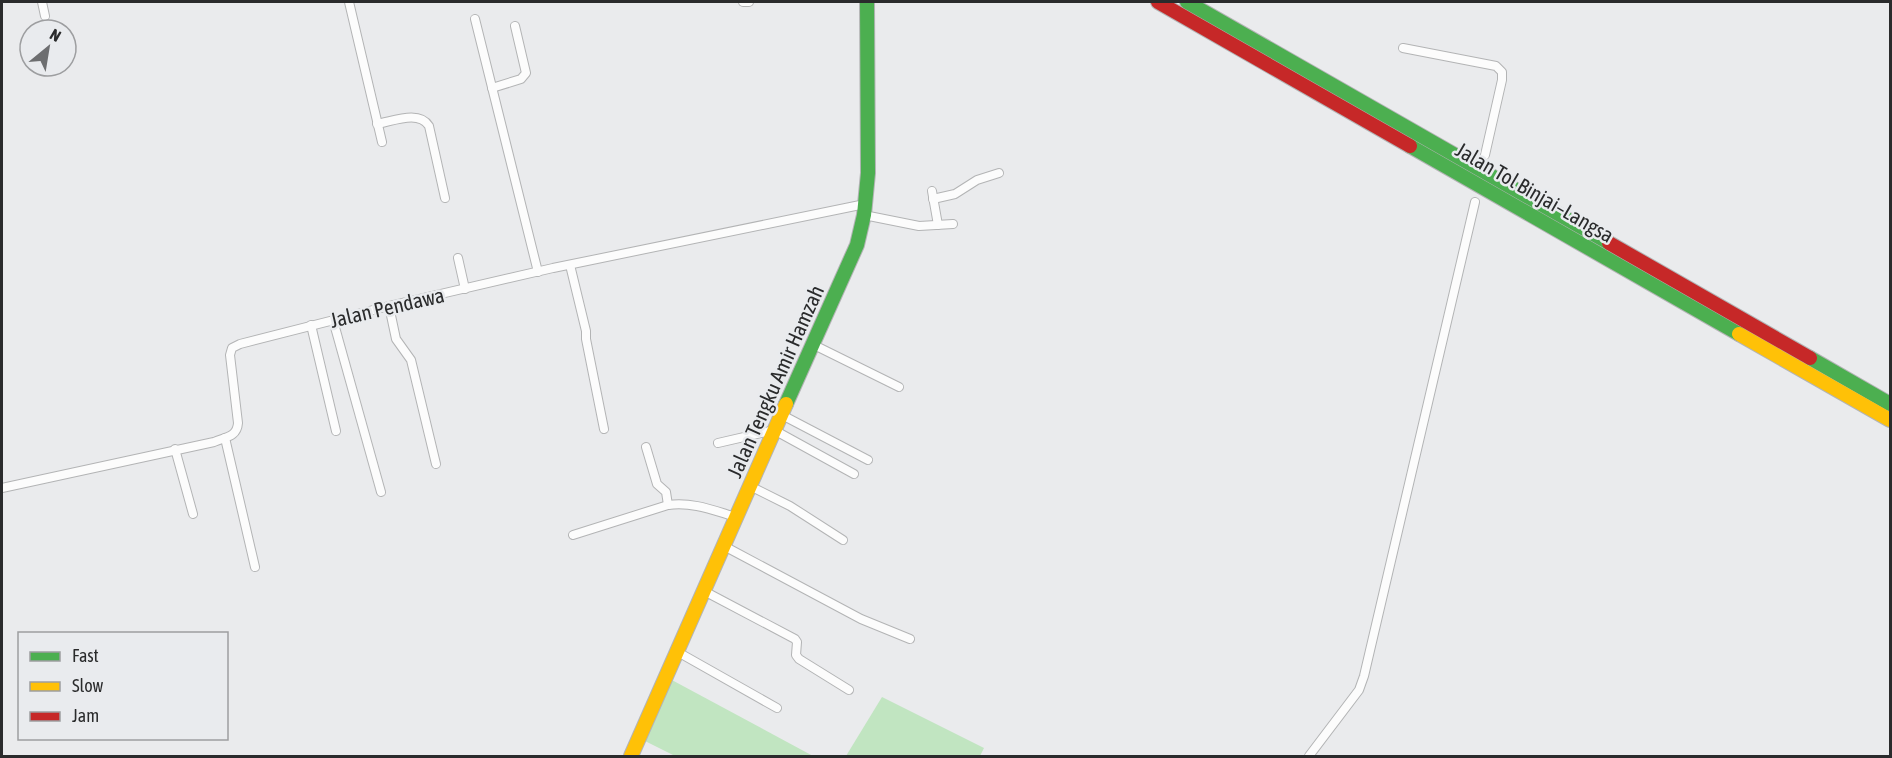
<svg xmlns="http://www.w3.org/2000/svg" width="1892" height="758" viewBox="0 0 1892 758" font-family="'Asap Condensed',sans-serif">
<rect width="100%" height="100%" fill="#eaebed"/>
<g fill="#c1e5c1">
<polygon points="670,679 813,756 675,756 645,741"/>
<polygon points="882,697 984,748 980,756 846,756"/>
</g>
<g fill="none" stroke-linecap="round" stroke-linejoin="round">
<g stroke="#b3b4b5" stroke-width="10">
<g id="street">
<polyline points="42,2 45,16"/>
<polyline points="349,2 382,142"/>
<polyline points="743,2 749,2"/>
<polyline points="475,19 538,272"/>
<polyline points="1403,48 1496,66 1502,72 1502,80 1485,155"/>
<polyline points="492,88 521,79 526,73 515,26"/>
<path d="M 377,124 C 394,121 419,110 429,126 L 445,198"/>
<polyline points="932,191 938,225"/>
<polyline points="933,199 955,194 977,180 999,173"/>
<polyline points="864,215 919,226 953,224"/>
<polyline points="458,258 465,289"/>
<polyline points="570,265 586,331 586,339 604,429"/>
<polyline points="389,306 396,339 411,360 436,464"/>
<polyline points="333,320 381,492"/>
<polyline points="311,325 336,431"/>
<polyline points="814,345 899,387"/>
<polyline points="782,415 868,460"/>
<polyline points="225,438 255,567"/>
<polyline points="718,443 774,430 854,474"/>
<polyline points="646,447 657,484 666,492 668,505"/>
<polyline points="175,449 193,514"/>
<polyline points="750,486 790,506 843,540"/>
<path d="M 2,488 L 214,442 C 226,437 237,437 238,423 L 230,355 L 232,348 L 240,344 L 389,306 L 553,268 L 865,204"/>
<path d="M 573,535 L 668,505 C 694,502 712,510 736,517"/>
<polyline points="724,546 861,619 910,639"/>
<polyline points="704,591 795,639 797,642 796,655 799,659 849,690"/>
<polyline points="676,651 777,708"/>
<polyline points="1309,756 1359,690 1364,676 1475,202"/>
</g>
</g>
<g stroke="#b3b4b5" stroke-width="16">
<g id="fast">
<polyline points="1187,2 1609,243"/>
<polyline points="1410,146 1739,334"/>
<polyline points="1810,358 1890,404"/>
<polyline points="786,404 857,245 864,215 868,173 867,2"/>
</g>
</g>
<g stroke="#b3b4b5" stroke-width="16">
<g id="slow">
<polyline points="1739,334 1890,420"/>
<polyline points="631,756 786,404"/>
</g>
</g>
<g stroke="#b3b4b5" stroke-width="16">
<g id="jam">
<polyline points="1158,2 1410,146"/>
<polyline points="1609,243 1810,358"/>
</g>
</g>
<use href="#street" stroke="#fcfcfc" stroke-width="8"/>
<use href="#fast" stroke="#4caf50" stroke-width="14"/>
<use href="#slow" stroke="#ffc107" stroke-width="14"/>
<use href="#jam" stroke="#c62828" stroke-width="14"/>
</g>
<g text-anchor="middle" dominant-baseline="central" stroke-width="5" stroke-linejoin="round" paint-order="stroke">
<g font-size="21" fill="#2a2b2c" stroke="#e9ebee">
<text transform="translate(1535 192) rotate(30)">Jalan Tol Binjai–Langsa</text>
<text transform="translate(387 307) rotate(-13)">Jalan Pendawa</text>
<text transform="translate(775 381) rotate(-66)">Jalan Tengku Amir Hamzah</text>
</g>
</g>
<rect width="1892" height="758" fill="none" stroke="#2a2b2c" stroke-width="6"/>
<rect x="18" y="632" width="210" height="108" fill="#e9ebee" stroke="#9d9ea0" stroke-width="1.5"/>
<rect x="30" y="652" width="30" height="9" fill="#4caf50" stroke="#9d9ea0" stroke-width="1.5"/>
<text x="72" y="662" font-size="18" fill="#2a2b2c">Fast</text>
<rect x="30" y="682" width="30" height="9" fill="#ffc107" stroke="#9d9ea0" stroke-width="1.5"/>
<text x="72" y="692" font-size="18" fill="#2a2b2c">Slow</text>
<rect x="30" y="712" width="30" height="9" fill="#c62828" stroke="#9d9ea0" stroke-width="1.5"/>
<text x="72" y="722" font-size="18" fill="#2a2b2c">Jam</text>
<g transform="translate(48 48) rotate(30)"><circle r="28" fill="#e9ebee" stroke="#9d9ea0" stroke-width="1.5"/>
<path d="M0-4.5L10 22L0 15L-10 22Z" fill="#6d6e70"/>
<text y="-9" font-size="16" font-weight="bold" text-anchor="middle" fill="#2a2b2c">N</text>
</g>
</svg>
